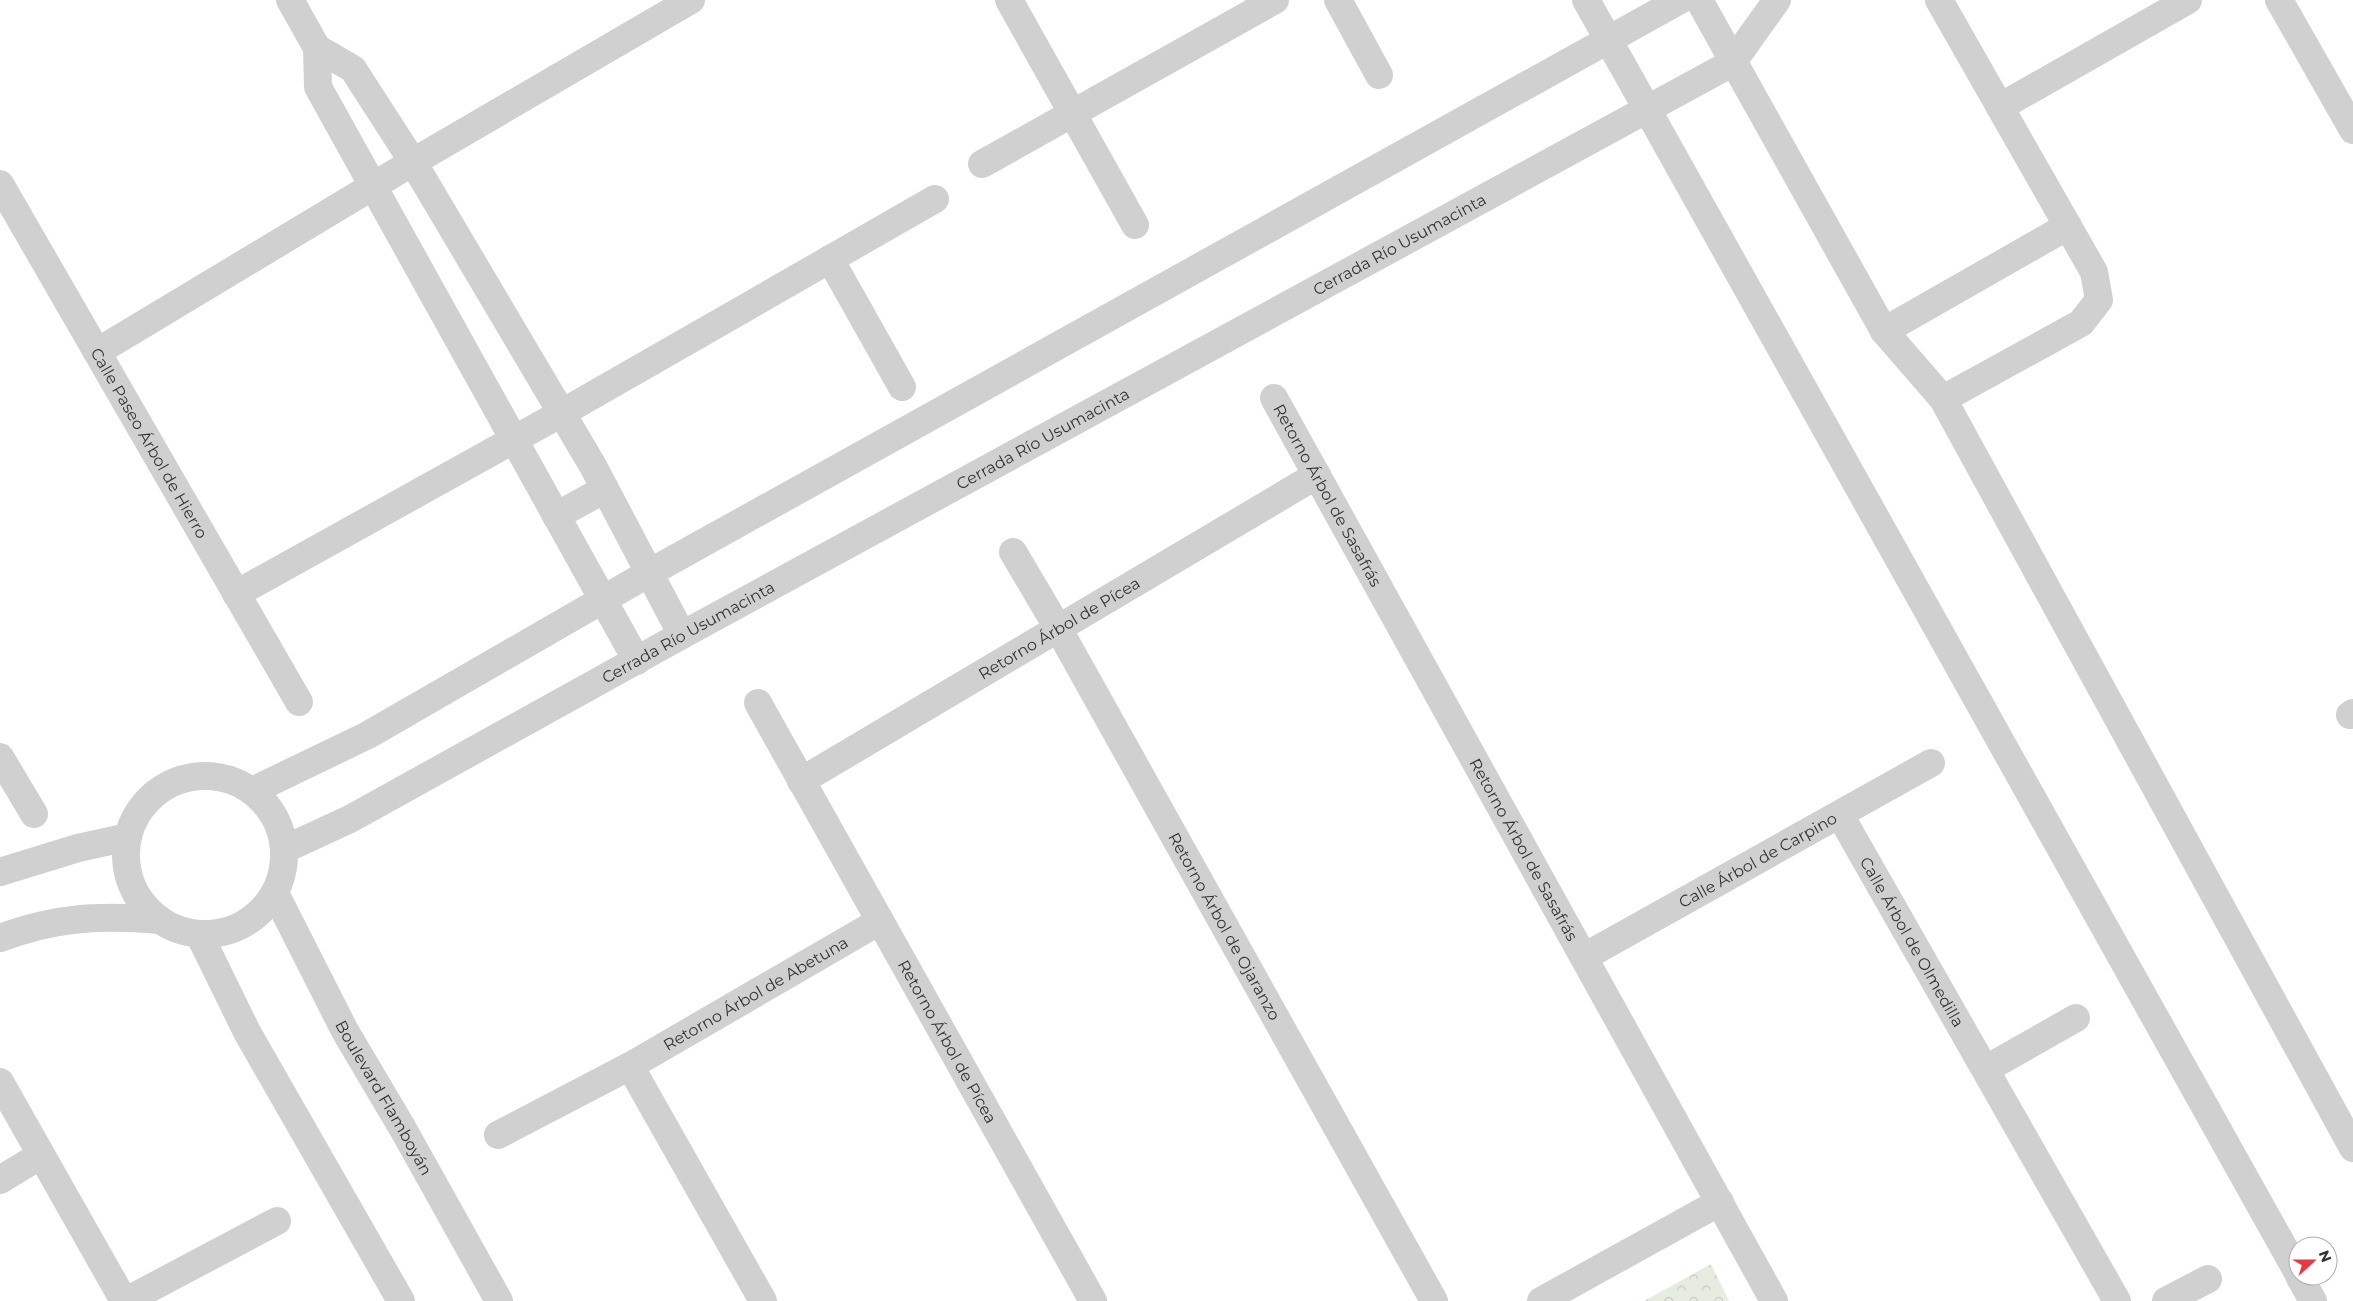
<svg xmlns="http://www.w3.org/2000/svg" width="2353" height="1301" viewBox="0 0 2353 1301" font-family="Montserrat,sans-serif">
<defs>
<pattern id="park-crowns" width="20" height="18" patternUnits="userSpaceOnUse" patternTransform="scale(1.25)"><rect width="20" height="18" fill="#e6ecdf"/><path d="M2 6a3 3 0 1 1 6 0M12 15a3 3 0 1 1 6 0" fill="none" stroke="#c6cbc0"/></pattern>
</defs>
<rect width="100%" height="100%" fill="#fff"/>
<polygon fill="url(#park-crowns)" points="1711,1264 1729,1301 1644,1301"/>
<g fill="none" stroke-linecap="round" stroke-linejoin="round">
<g stroke="#d0d0d0" stroke-width="28">
<polyline points="290,0 317,48 318,87 637,661"/>
<polyline points="1009,0 1135,225"/>
<polyline points="1338,0 1379,75"/>
<polyline points="1586,0 2298,1273"/>
<polyline points="1699,0 1884,331 1943,399 2353,1148"/>
<polyline points="1939,0 2094,272 2099,300 2081,323 1943,399"/>
<polyline points="2279,0 2353,130"/>
<polyline points="317,48 353,69 413,162 593,466 682,635"/>
<polyline points="2000,107 2188,0"/>
<polyline points="982,164 1275,0"/>
<path id="s1" d="M 0,184 L 299,702"/>
<polyline points="830,259 902,387"/>
<polyline points="1884,331 2068,226"/>
<polyline points="97,352 413,162 691,0"/>
<path id="s2" d="M 1274,398 L 1774,1301"/>
<polyline points="556,516 605,489"/>
<path id="s3" d="M 1013,552 L 1058,628 L 1434,1301"/>
<polyline points="236,594 560,414 935,199"/>
<path id="s4" d="M 758,703 L 1093,1301"/>
<polyline points="2350,715 2353,713"/>
<polyline points="0,757 34,814"/>
<circle cx="205" cy="855" r="79"/>
<path id="s5" d="M 801,781 L 1317,475"/>
<polyline points="252,791 368,735 649,573 1680,0"/>
<path id="s6" d="M 1840,815 L 2117,1301"/>
<path id="s7" d="M 285,849 L 350,819 L 682,635 L 1732,63 L 1777,0"/>
<polyline points="0,872 78,848 128,837"/>
<path id="s8" d="M 275,893 L 345,1031 L 403,1129 L 499,1301"/>
<polyline points="199,934 247,1032 401,1301"/>
<path d="M 0,938 C 57,917 100,915 160,920"/>
<path id="s9" d="M 1584,957 L 1931,763"/>
<polyline points="630,1066 763,1301"/>
<polyline points="1986,1069 2076,1018"/>
<polyline points="0,1082 124,1301"/>
<path id="s10" d="M 498,1135 L 630,1066 L 880,921"/>
<polyline points="0,1180 41,1155"/>
<polyline points="2299,1276 2313,1301"/>
<polyline points="126,1301 277,1221"/>
<polyline points="1541,1301 1720,1202"/>
<polyline points="2166,1301 2208,1279"/>
</g>
</g>
<g text-anchor="middle" dominant-baseline="central" stroke-width="5" stroke-linejoin="round" paint-order="stroke">
<g font-size="16" fill="#333" stroke="#fff">
<text stroke="none"><textPath href="#s7" startOffset="1268">Cerrada Río Usumacinta</textPath></text>
<text stroke="none"><textPath href="#s7" startOffset="862">Cerrada Río Usumacinta</textPath></text>
<text stroke="none"><textPath href="#s1" startOffset="299">Calle Paseo Árbol de Hierro</textPath></text>
<text stroke="none"><textPath href="#s2" startOffset="111">Retorno Árbol de Sasafrás</textPath></text>
<text stroke="none"><textPath href="#s5" startOffset="300">Retorno Árbol de Pícea</textPath></text>
<text stroke="none"><textPath href="#s7" startOffset="458">Cerrada Río Usumacinta</textPath></text>
<text stroke="none"><textPath href="#s2" startOffset="516">Retorno Árbol de Sasafrás</textPath></text>
<text stroke="none"><textPath href="#s9" startOffset="199">Calle Árbol de Carpino</textPath></text>
<text stroke="none"><textPath href="#s3" startOffset="430">Retorno Árbol de Ojaranzo</textPath></text>
<text stroke="none"><textPath href="#s6" startOffset="146">Calle Árbol de Olmedilla</textPath></text>
<text stroke="none"><textPath href="#s10" startOffset="294">Retorno Árbol de Abetuna</textPath></text>
<text stroke="none"><textPath href="#s4" startOffset="388">Retorno Árbol de Pícea</textPath></text>
<text stroke="none"><textPath href="#s8" startOffset="232">Boulevard Flamboyán</textPath></text>
</g>
</g>
<g transform="translate(2313 1261) rotate(69)"><circle r="24" fill="#ffffff" stroke="#adadad"/>
<path d="M0-4L9 19L0 12L-9 19Z" fill="#e63946"/>
<text y="-8" font-size="14" font-weight="bold" text-anchor="middle" fill="#333333">N</text>
</g>
</svg>
